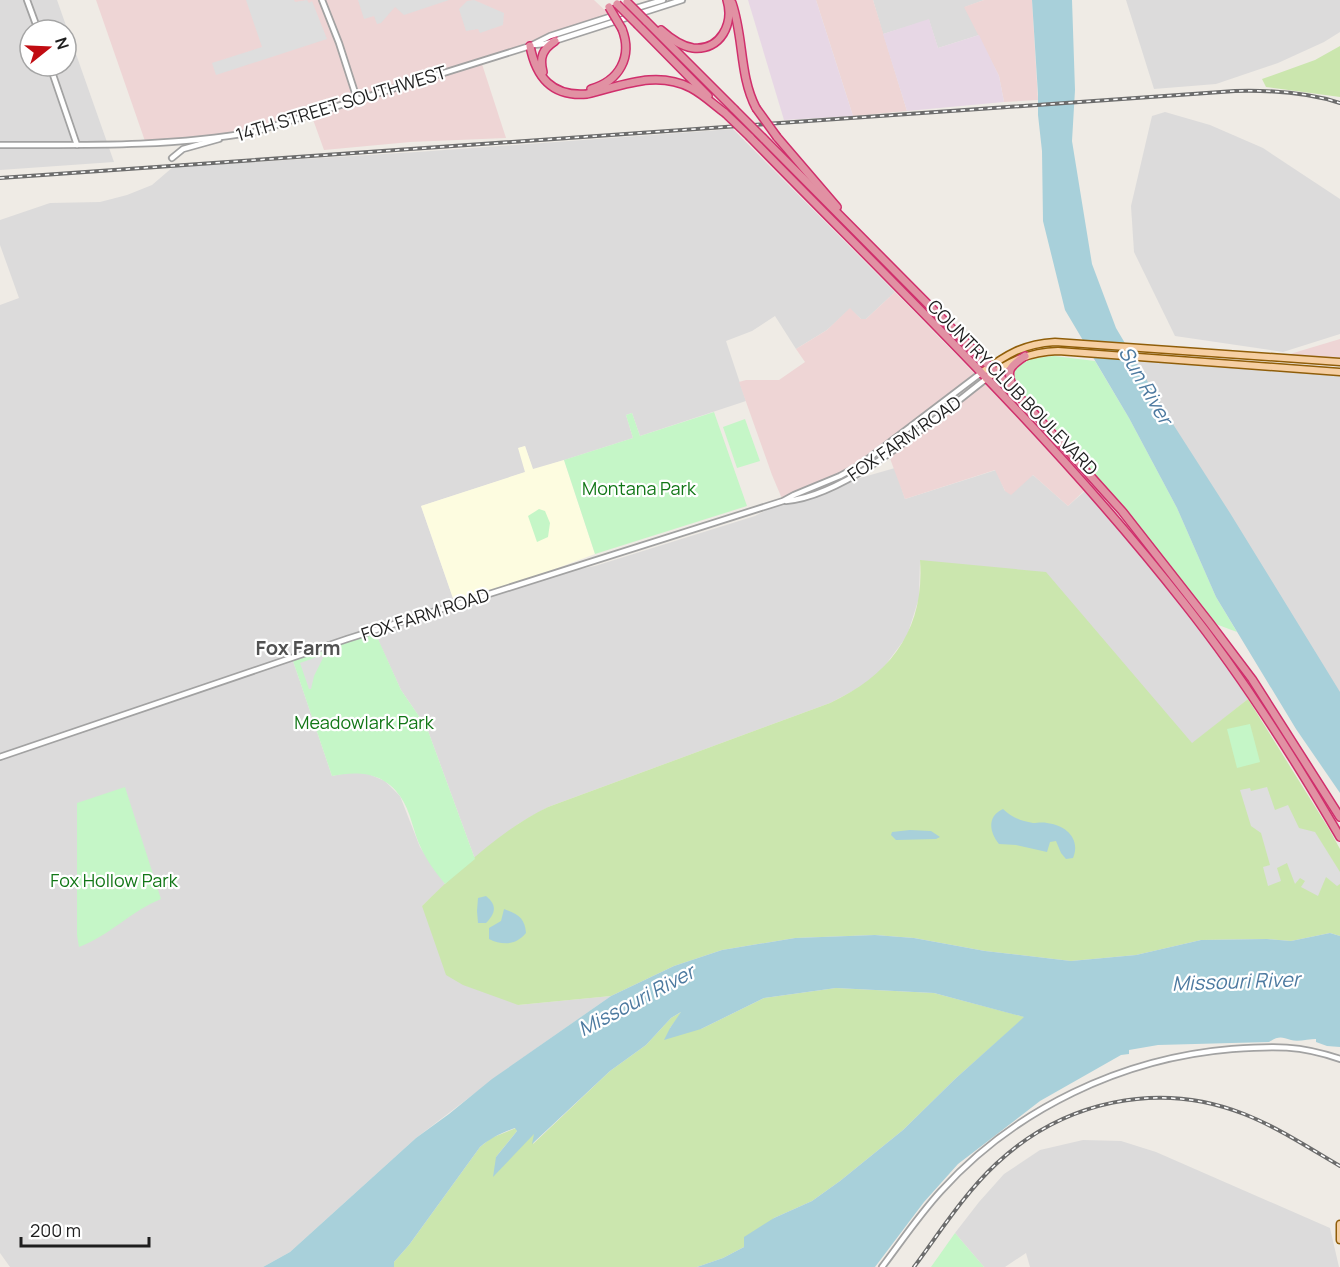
<svg xmlns="http://www.w3.org/2000/svg" width="1340" height="1267" viewBox="0 0 1340 1267" font-family="Manrope,sans-serif">
<rect width="100%" height="100%" fill="#efebe5"/>
<g fill="#dcdbdb" fill-rule="evenodd">
<path d="M 0,0 L 57,0 L 114,162 L 0,170 ZM 30,30 L 66,30 L 66,66 L 30,66 Z"/>
<polygon points="873,0 984,0 965,7 979,35 938,48 929,20 883,34"/>
<polygon points="1126,0 1340,0 1340,32 1324,42 1278,63 1216,84 1154,89"/>
<polygon points="1165,112 1210,125 1263,148 1340,199 1340,334 1283,352 1175,336 1134,252 1131,206 1152,116"/>
<polygon points="733,129 895,292 866,319 861,319 850,309 827,330 796,349 775,316 752,331 726,341 746,401 640,436 632,413 626,415 633,438 533,470 525,446 519,448 526,472 421,506 455,604 544,576 595,566 755,516 783,501 796,500 839,484 895,468 905,499 996,470 1005,491 1033,475 1068,506 1086,490 1159,576 1208,639 1248,699 1192,744 920,561 919,598 907,636 881,671 866,684 830,703 548,807 518,824 475,859 427,728 401,690 374,631 292,658 332,776 352,772 366,773 385,781 400,796 420,847 445,884 422,906 518,1005 611,996 508,1068 416,1138 290,1252 263,1267 10,1267 0,1253 0,305 19,298 0,245 0,220 50,203 100,202 127,195 152,185 173,167 417,152"/>
<polygon points="1130,357 1340,372 1340,698"/>
<polygon points="1083,1140 1121,1141 1156,1152 1330,1228 1339,1267 1030,1267 1026,1253 1005,1267 984,1267 955,1233 979,1202 1004,1174 1040,1150"/>
</g>
<g fill="#eed5d5">
<polygon points="96,0 594,0 611,16 481,61 506,138 410,142 324,150 311,114 254,132 146,144"/>
<polygon points="816,0 873,0 907,111 853,116"/>
<polygon points="984,0 1032,0 1038,100 1004,102 999,76 964,7"/>
<polygon points="895,292 977,376 860,465 783,501 772,475 739,382 746,380 779,380 805,362 796,349 827,330 850,308 861,319 866,319"/>
<polygon points="1340,339 1340,362 1291,359 1290,354"/>
<polygon points="986,379 1088,487 1068,506 1033,475 1011,495 1005,491 995,470 905,499 888,453"/>
</g>
<g fill="#e7d7e5">
<polygon points="748,0 816,0 853,116 784,120"/>
<polygon points="929,19 938,48 979,35 999,76 1004,102 907,111 883,34"/>
</g>
<polygon fill="#fdfce0" points="525,446 533,469 564,460 595,554 488,594 455,604 421,506 525,472 518,448"/>
<g fill="#cbe6ae">
<polygon points="1340,46 1340,97 1266,87 1262,79 1315,60"/>
<path d="M 920,560 L 1046,572 L 1192,743 L 1248,699 L 1329,829 L 1340,849 L 1340,936 L 1330,933 L 1291,941 L 1267,939 L 1201,940 L 1136,955 L 1071,961 L 985,951 L 914,938 L 875,935 L 795,938 L 722,950 L 674,966 L 611,996 L 518,1005 L 463,985 L 446,975 L 422,906 C 456,872 505,827 548,807 L 830,703 C 891,675 925,629 920,560 Z"/>
<polygon points="836,988 934,993 1025,1017 955,1079 903,1130 840,1181 812,1201 774,1218 744,1247 723,1258 697,1267 394,1267 394,1262 409,1245 480,1147 491,1138 516,1128 517,1131 496,1157 536,1132 533,1144 610,1071 646,1045 671,1018 683,1011 670,1028 701,1029 764,998"/>
</g>
<g fill="#c5f6c7">
<path d="M 1054,356 L 1095,361 L 1129,418 L 1177,508 L 1216,597 L 1237,632 L 1213,623 L 1087,467 L 1035,405 L 1014,387 L 1011,375 C 1020,359 1037,358 1054,356 Z"/>
<polygon points="714,412 747,506 595,554 564,460 633,438 626,415 632,413 640,436"/>
<polygon points="745,419 760,461 737,468 723,427"/>
<polygon points="539,509 545,511 550,523 548,537 537,542 528,516"/>
<path d="M 374,630 L 401,690 L 427,728 L 475,859 L 445,884 C 436,873 427,861 421,848 C 413,832 411,811 400,796 C 383,772 358,771 332,776 L 292,658 Z"/>
<polygon points="1250,724 1260,762 1237,768 1227,729"/>
<path d="M 125,787 L 161,899 C 131,911 109,936 79,947 L 77,935 L 77,803 Z"/>
<polygon points="955,1233 984,1267 931,1267"/>
</g>
<g fill="#dedede">
<polygon points="246,0 294,0 295,2 307,0 309,3 312,1 327,39 216,75 212,63 262,47"/>
<polygon points="358,0 449,0 404,15 395,7 381,23 377,24 374,16 364,19"/>
<polygon points="474,0 504,13 503,25 480,33 478,29 466,31 459,9 467,1"/>
<polygon points="325,654 314,676 311,689 309,689 300,663"/>
<polygon points="1267,787 1275,810 1288,805 1299,828 1315,832 1340,872 1340,884 1337,886 1326,877 1318,896 1301,887 1305,881 1300,878 1295,884 1287,863 1277,868 1281,881 1268,886 1263,867 1270,865 1261,833 1251,826 1240,790 1250,788 1251,791"/>
</g>
<g fill="#a8d0da">
<polygon points="1032,0 1072,0 1075,90 1072,141 1092,264 1116,328 1171,421 1230,513 1340,692 1340,793 1296,729 1216,597 1177,508 1129,418 1065,310 1043,221 1042,151 1038,115 1038,94"/>
<path d="M 1003,809 C 1011,817 1021,821 1033,823 C 1037,823 1042,822 1047,823 C 1066,825 1081,839 1073,858 L 1066,859 L 1061,853 L 1056,841 L 1050,842 L 1047,852 L 1016,845 L 999,844 C 989,832 987,816 1003,809 Z"/>
<polygon points="910,830 931,831 940,837 936,839 896,840 891,835 892,832"/>
<path d="M 486,896 C 497,905 496,913 486,923 L 478,923 L 477,911 L 478,898 Z"/>
<path d="M 504,909 C 518,914 525,918 526,933 C 516,945 503,946 489,939 L 489,928 L 501,921 Z"/>
<path d="M 1330,933 L 1340,936 L 1340,1047 L 1327,1046 L 1316,1042 L 1316,1039 C 1309,1039 1298,1042 1291,1040 C 1281,1037 1279,1036 1269,1042 L 1158,1045 L 1129,1050 L 1129,1054 L 1121,1055 L 1040,1101 L 958,1164 L 924,1202 L 875,1267 L 697,1267 L 723,1258 L 744,1247 L 744,1237 L 774,1218 L 812,1201 L 840,1181 L 903,1130 L 955,1079 L 1024,1017 L 934,993 L 836,988 L 764,998 L 701,1029 L 664,1040 L 670,1028 L 681,1012 L 671,1018 L 646,1045 L 610,1071 L 532,1144 L 534,1134 L 493,1177 L 496,1157 L 517,1131 L 515,1128 C 501,1133 491,1138 480,1147 L 409,1245 L 394,1262 L 394,1267 L 263,1267 L 290,1252 L 416,1138 L 449,1114 L 492,1079 L 611,996 L 674,966 L 722,950 L 795,938 L 875,935 L 914,938 L 985,951 L 1071,961 L 1136,955 L 1201,940 L 1267,939 L 1291,941 Z"/>
</g>
<g fill="none" stroke-linecap="round" stroke-linejoin="round">
<g stroke="#a2a2a2" stroke-width="8">
<g id="minor">
<polyline points="27,0 38,30"/>
<polyline points="322,0 339,43 357,99"/>
<polyline points="633,9 663,0"/>
<polyline points="533,45 545,44 682,0"/>
<polyline points="50,66 77,145"/>
<path d="M 0,145 C 85,145 170,147 254,132 L 530,46 L 550,36 L 625,12"/>
<polyline points="172,158 183,149 219,139"/>
<path d="M 786,501 C 849,496 936,417 986,379"/>
<polyline points="0,757 347,639 783,501 794,495 840,476 860,465 981,373"/>
<path d="M 882,1267 C 901,1242 919,1215 941,1191 C 1015,1109 1122,1058 1232,1049 C 1274,1046 1300,1045 1340,1059"/>
</g>
</g>
<g stroke="#905e09" stroke-width="9">
<g id="major">
<path d="M 981,373 C 1007,354 1023,344 1055,342 L 1340,362"/>
<path d="M 986,379 C 1008,361 1030,352 1058,351 L 1340,372"/>
<polyline points="1340,1224 1340,1240"/>
</g>
</g>
<g stroke="#d02f6c" stroke-width="10">
<g id="highway">
<path d="M 732,3 C 744,38 739,75 756,108"/>
<polyline points="646,21 734,109"/>
<polyline points="638,25 708,96"/>
<path d="M 661,30 C 670,38 680,46 693,48 C 721,51 734,23 727,0"/>
<path d="M 530,46 C 536,77 552,97 587,94 C 622,86 656,70 691,88 C 704,95 714,105 725,113"/>
<path d="M 543,72 C 539,57 543,49 555,41"/>
<path d="M 591,89 C 619,81 633,57 622,29"/>
<path d="M 750,137 C 898,289 1053,436 1184,603 C 1242,676 1293,756 1340,837"/>
<polyline points="777,137 837,207"/>
<polyline points="763,138 1015,392 1122,511 1209,622 1252,679 1340,817"/>
<path d="M 1013,387 C 1005,369 1011,366 1025,356"/>
</g>
</g>
<use href="#minor" stroke="#fff" stroke-width="4.5"/>
<use href="#major" stroke="#f6cfa3" stroke-width="6"/>
<use href="#highway" stroke="#e191a3" stroke-width="7"/>
<g stroke="#6c6c6c" stroke-width="4">
<g id="rail">
<path d="M 0,178 L 1235,91 C 1271,90 1306,92 1340,103"/>
<path d="M 914,1267 C 940,1232 964,1194 996,1164 C 1063,1101 1158,1080 1244,1114 C 1277,1127 1309,1148 1340,1166"/>
</g>
</g>
<use href="#rail" stroke="#fff" stroke-width="1.5" stroke-dasharray="4.5" stroke-linecap="butt"/>
<g stroke="#d02f6c" stroke-width="10" stroke-linecap="butt">
<g id="highway-bridge">
<polyline points="627,2 646,21"/>
<polyline points="617,4 638,25"/>
<polyline points="609,7 622,29"/>
<polyline points="756,108 777,137"/>
<polyline points="734,109 763,138"/>
<polyline points="725,113 750,137"/>
</g>
</g>
<use href="#highway-bridge" stroke="#e191a3" stroke-width="7"/>
</g>
<g text-anchor="middle" dominant-baseline="central" stroke-width="4.5" stroke-linejoin="round" paint-order="stroke">
<g font-size="18" fill="#1e1e1e" stroke="#fff">
<text transform="translate(341 103) rotate(-17)">14TH STREET SOUTHWEST</text>
<text transform="translate(1013 387) rotate(46)">COUNTRY CLUB BOULEVARD</text>
<text transform="translate(904 438) rotate(-35)">FOX FARM ROAD</text>
<text transform="translate(425 614) rotate(-18)">FOX FARM ROAD</text>
</g>
<g font-size="18" fill="#127717" stroke="#fff">
<text x="639" y="488">Montana Park</text>
<text x="364" y="722">Meadowlark Park</text>
<text x="114" y="880">Fox Hollow Park</text>
</g>
<g font-size="20" font-style="italic" fill="#4d7aa0" stroke="#fff">
<text transform="translate(1146 385) rotate(60)">Sun River</text>
<text transform="translate(1236 981) rotate(-2)">Missouri River</text>
<text transform="translate(636 1000) rotate(-28)">Missouri River</text>
</g>
<g font-size="20" font-weight="bold" fill="#515151" stroke="#fff">
<text x="298" y="647">Fox Farm</text>
</g>
</g>
<g transform="translate(48 48) rotate(72)"><circle r="28" fill="#ffffff" stroke="#a5a5a5" stroke-width="1.5"/>
<path d="M0-4.5L10 22L0 15L-10 22Z" fill="#c10c12"/>
<text y="-9" font-size="16" font-weight="bold" text-anchor="middle" fill="#1e1e1e">N</text>
</g>
<path d="M21 1237v9h128v-9" fill="none" stroke="#1e1e1e" stroke-width="3"/>
<text x="30" y="1237" font-size="18" fill="#1e1e1e" stroke="#ffffff" stroke-width="4.5" paint-order="stroke">200 m</text>
</svg>
